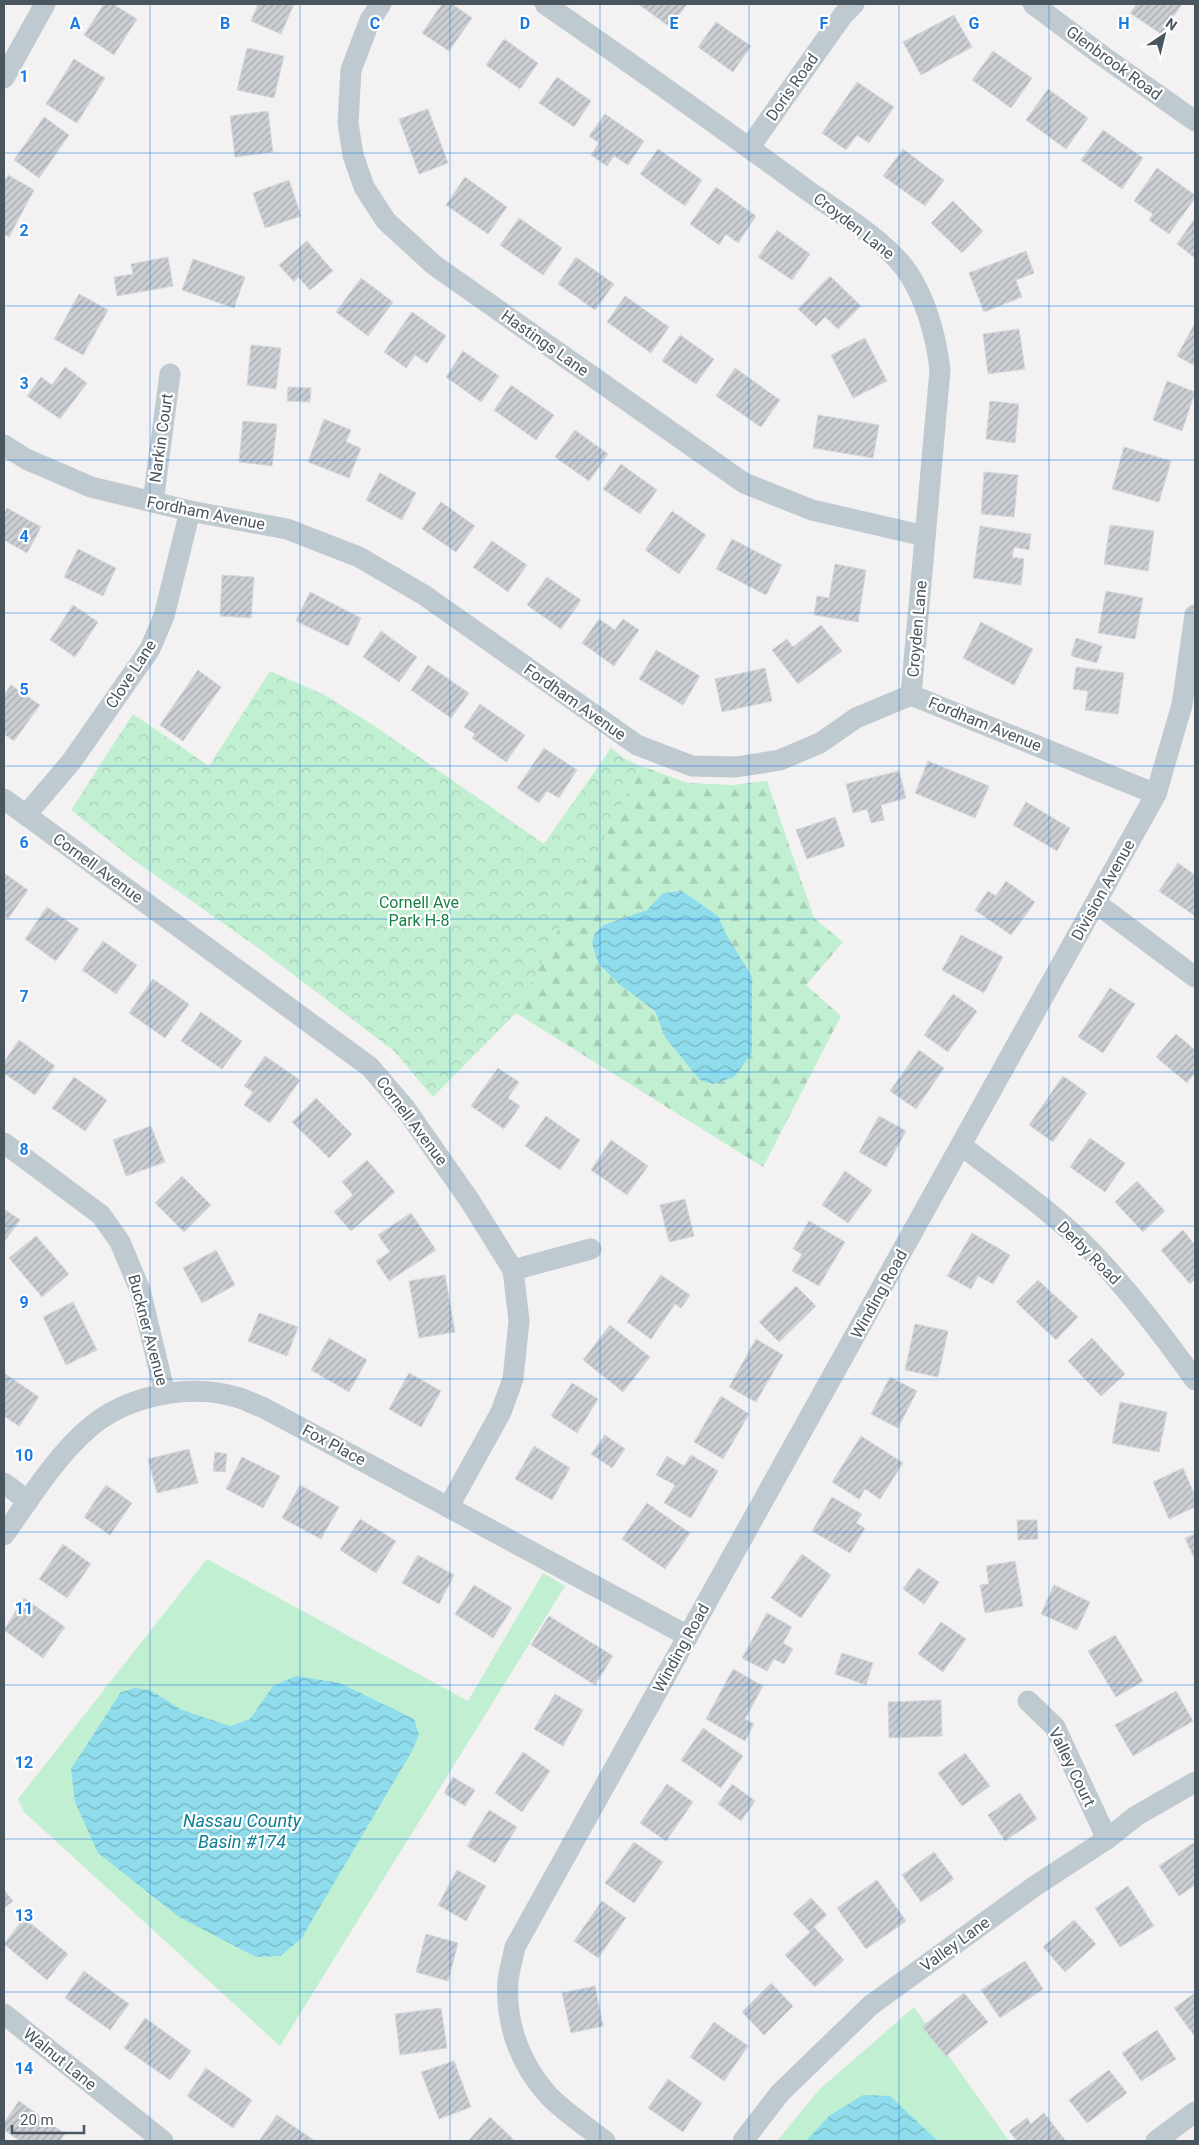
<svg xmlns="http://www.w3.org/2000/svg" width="1199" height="2145" viewBox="0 0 1199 2145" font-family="Roboto,sans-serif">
<defs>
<pattern id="forest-firs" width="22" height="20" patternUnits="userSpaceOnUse" patternTransform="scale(1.25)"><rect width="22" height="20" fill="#c1efd1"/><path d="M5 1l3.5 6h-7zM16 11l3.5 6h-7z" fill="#a7cfb6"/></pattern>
<pattern id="park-crowns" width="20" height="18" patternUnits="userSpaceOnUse" patternTransform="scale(1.25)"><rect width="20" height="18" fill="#c1efd1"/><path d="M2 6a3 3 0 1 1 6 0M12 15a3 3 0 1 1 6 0" fill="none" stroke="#a7cfb6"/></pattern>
<pattern id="water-waves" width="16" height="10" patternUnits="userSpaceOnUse" patternTransform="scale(1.25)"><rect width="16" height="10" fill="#8fdcec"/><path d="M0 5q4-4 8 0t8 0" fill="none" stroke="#77b5c2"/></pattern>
<pattern id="building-hatch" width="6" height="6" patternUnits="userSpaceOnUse" patternTransform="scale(1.25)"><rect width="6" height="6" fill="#cbced3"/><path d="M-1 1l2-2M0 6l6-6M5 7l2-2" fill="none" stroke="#a7aaae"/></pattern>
</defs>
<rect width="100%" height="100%" fill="#f3f1f1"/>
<g fill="#c1efd1">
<polygon points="207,1559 468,1701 543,1573 565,1586 280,2046 24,1812 18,1799"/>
<polygon points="914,2007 1009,2141 777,2141 819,2090"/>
</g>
<polygon fill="url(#forest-firs)" points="641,766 688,783 733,785 767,781 814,918 843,942 806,985 841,1016 763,1167 516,1013"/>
<polygon fill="url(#park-crowns)" points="270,671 325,695 379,729 544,844 611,748 625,759 641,766 516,1013 433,1097 394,1051 265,953 131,858 71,810 133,714 209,766"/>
<g fill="url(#water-waves)">
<polygon points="682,891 718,916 726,934 752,977 752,1053 734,1077 713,1084 700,1080 665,1037 655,1011 619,984 598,963 592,943 595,933 604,925 647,910 663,893"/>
<polygon points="296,1676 340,1683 414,1719 419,1735 412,1751 301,1939 280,1956 256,1957 179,1917 98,1853 75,1802 71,1769 121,1692 135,1688 150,1690 182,1710 230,1726 250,1719 273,1686"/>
<polygon points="863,2095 890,2096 938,2141 806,2141 829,2116"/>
</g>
<g fill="url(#building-hatch)" stroke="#d5d8dc">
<polygon points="104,4 113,4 137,19 114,55 84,35"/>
<polygon points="258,4 294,4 281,34 251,21"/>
<polygon points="442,4 452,4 472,18 449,51 422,33"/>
<polygon points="638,4 687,4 670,27"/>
<polygon points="1137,4 1182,4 1161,34 1130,13"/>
<polygon points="954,15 972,47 921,75 903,42"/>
<polygon points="716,22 751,46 733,72 698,47"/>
<polygon points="504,39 538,63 520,89 486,65"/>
<polygon points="247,48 284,56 274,98 237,90"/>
<polygon points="993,51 1032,78 1011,108 972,80"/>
<polygon points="74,59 105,78 77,123 46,104"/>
<polygon points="557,77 591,101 574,127 539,103"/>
<polygon points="857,82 894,107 869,143 857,135 846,150 822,133"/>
<polygon points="1048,89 1088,118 1066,149 1026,120"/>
<polygon points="428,109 448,163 419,174 399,119"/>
<polygon points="268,111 273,152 235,157 230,116"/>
<polygon points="605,114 644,141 628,165 614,156 607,166 591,155 599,143 589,136"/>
<polygon points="44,117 69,135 39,178 14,160"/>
<polygon points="1103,130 1143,158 1122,189 1081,160"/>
<polygon points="658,149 702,180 685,206 640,174"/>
<polygon points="903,149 944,180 925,206 883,176"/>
<polygon points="1157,168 1195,195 1195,198 1169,234 1149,220 1153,214 1134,201"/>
<polygon points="8,175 34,190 9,237 4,234 4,182"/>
<polygon points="465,177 507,207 488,234 446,205"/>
<polygon points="289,180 301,216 265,228 253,193"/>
<polygon points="716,187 756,216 738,243 726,234 719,245 690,224"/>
<polygon points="953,201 983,231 962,253 931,223"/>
<polygon points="519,218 562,248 543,275 500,245"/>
<polygon points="1195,218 1195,258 1177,244"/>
<polygon points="777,230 810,254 792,280 758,257"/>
<polygon points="307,241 333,271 310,290 298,277 294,282 279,265"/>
<polygon points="1026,251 1034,273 1016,280 1022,297 984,312 969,273"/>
<polygon points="168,257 173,286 117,296 114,277 133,274 131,264"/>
<polygon points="576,257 614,284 595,310 558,284"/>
<polygon points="193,259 245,277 234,308 182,290"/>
<polygon points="830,276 861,306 838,329 825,317 816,326 798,309"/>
<polygon points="361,278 393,302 368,336 336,312"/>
<polygon points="79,294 108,310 83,355 54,339"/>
<polygon points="625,296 669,327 651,353 607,322"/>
<polygon points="412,312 446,336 427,363 415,355 406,368 384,352"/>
<polygon points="1195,323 1195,366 1177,356"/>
<polygon points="1019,329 1025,369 988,374 983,334"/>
<polygon points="680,335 714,359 696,384 662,361"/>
<polygon points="865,338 887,381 853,398 831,355"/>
<polygon points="251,345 281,348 276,389 247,385"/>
<polygon points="463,351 499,376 481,402 446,377"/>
<polygon points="65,367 87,383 60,419 27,396 41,377 52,385"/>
<polygon points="735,368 780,400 761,427 716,396"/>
<polygon points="1167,381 1195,392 1182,431 1153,420"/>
<polygon points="511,385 554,415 536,440 494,410"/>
<polygon points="288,387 311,388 310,402 287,401"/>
<polygon points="990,401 1019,404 1015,443 986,439"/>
<polygon points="818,415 879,425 873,458 813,448"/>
<polygon points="324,419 351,430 346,442 361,448 349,478 308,462"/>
<polygon points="243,421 277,424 272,466 239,462"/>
<polygon points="575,430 608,454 589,481 555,457"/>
<polygon points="1124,447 1171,461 1159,502 1112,489"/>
<polygon points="621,464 657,490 640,514 603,489"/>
<polygon points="984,472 1018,475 1014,517 981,514"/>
<polygon points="380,473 416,493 402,520 366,500"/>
<polygon points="441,502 475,526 456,552 422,529"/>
<polygon points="7,508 41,527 27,553 4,540 4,514"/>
<polygon points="672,511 706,535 679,574 645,550"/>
<polygon points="1110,525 1154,531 1148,571 1104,564"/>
<polygon points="980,526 1031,534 1029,550 1014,547 1012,557 1024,559 1021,585 973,578"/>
<polygon points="732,539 782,565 766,595 716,569"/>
<polygon points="492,541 527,565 508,592 473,567"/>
<polygon points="78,549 116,568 103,596 64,577"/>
<polygon points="835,564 866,570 858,622 814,615 817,596 829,598"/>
<polygon points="222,575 254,577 251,618 220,616"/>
<polygon points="547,577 581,600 561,629 527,605"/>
<polygon points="1106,591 1143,598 1135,639 1098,633"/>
<polygon points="310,592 361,618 348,646 296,621"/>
<polygon points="73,605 98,622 75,657 50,640"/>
<polygon points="599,619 615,630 623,619 639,630 614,666 582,643"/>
<polygon points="981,622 1033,649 1014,685 963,658"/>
<polygon points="821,625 842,651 798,684 772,650 787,639 793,647"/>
<polygon points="381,631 417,657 399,682 363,657"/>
<polygon points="1076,638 1102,646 1097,663 1071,656"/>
<polygon points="656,650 700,676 683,705 639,679"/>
<polygon points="428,665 469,693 451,718 411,690"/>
<polygon points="1076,667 1124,673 1118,714 1085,710 1088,691 1073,689"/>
<polygon points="765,668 772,701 722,712 715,679"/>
<polygon points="198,670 221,687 183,741 160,725"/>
<polygon points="11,685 40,705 14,741 4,734 4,695"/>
<polygon points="480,704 525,735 506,762 472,738 475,734 464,727"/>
<polygon points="544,748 577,770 559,798 547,791 539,803 517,788"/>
<polygon points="928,761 989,786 975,818 915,793"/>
<polygon points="899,771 906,798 881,805 884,820 871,823 867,809 853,813 846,784"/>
<polygon points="1026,802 1070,828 1057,851 1013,825"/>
<polygon points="835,817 845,846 807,859 796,830"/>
<polygon points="1178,863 1195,875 1195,916 1159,891"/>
<polygon points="4,873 28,890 8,919 4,915"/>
<polygon points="1006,881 1035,902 1011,935 975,910 988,891 996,896"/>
<polygon points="47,907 79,929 56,961 25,939"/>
<polygon points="961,935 1003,957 984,993 942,970"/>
<polygon points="103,941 137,965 116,994 82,970"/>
<polygon points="153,979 189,1004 165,1038 129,1013"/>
<polygon points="1110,988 1135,1004 1103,1053 1078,1037"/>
<polygon points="953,994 977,1011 948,1052 924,1035"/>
<polygon points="201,1012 242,1041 222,1069 181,1041"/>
<polygon points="1176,1034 1195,1050 1195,1073 1187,1083 1156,1057"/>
<polygon points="19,1040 55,1066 35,1095 4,1073 4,1062"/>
<polygon points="919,1050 944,1068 916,1109 890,1091"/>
<polygon points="265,1056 300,1080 270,1123 244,1105 253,1092 244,1086"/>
<polygon points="498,1068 519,1082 508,1098 520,1106 504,1129 471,1106"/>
<polygon points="1063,1076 1087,1093 1053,1142 1029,1125"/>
<polygon points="74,1077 107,1100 85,1131 52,1108"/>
<polygon points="316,1098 352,1134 329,1158 292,1122"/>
<polygon points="546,1116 580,1140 560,1170 525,1146"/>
<polygon points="879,1116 906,1131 886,1167 859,1152"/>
<polygon points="151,1126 165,1162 126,1176 113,1140"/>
<polygon points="1090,1138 1125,1163 1105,1192 1070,1167"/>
<polygon points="611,1140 648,1166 627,1195 591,1170"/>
<polygon points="367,1160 395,1192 351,1231 334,1212 353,1195 342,1182"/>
<polygon points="845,1171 872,1190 848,1223 822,1205"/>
<polygon points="182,1176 211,1205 184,1232 155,1203"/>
<polygon points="1137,1181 1165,1211 1143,1232 1115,1202"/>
<polygon points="685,1199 694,1236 669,1242 660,1205"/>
<polygon points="4,1209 20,1220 4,1242"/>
<polygon points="411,1213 436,1250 389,1281 376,1261 390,1252 378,1235"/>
<polygon points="809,1221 845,1242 819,1286 792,1271 802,1254 793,1249"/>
<polygon points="1183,1230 1195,1245 1195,1279 1190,1284 1161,1250"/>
<polygon points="972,1233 1010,1255 993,1284 978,1276 971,1289 947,1276"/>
<polygon points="36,1236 69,1274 42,1297 9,1258"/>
<polygon points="216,1250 235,1285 202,1303 183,1268"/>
<polygon points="445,1275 455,1332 419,1338 409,1281"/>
<polygon points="661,1275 690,1295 681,1308 675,1304 651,1339 627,1322"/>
<polygon points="1038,1280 1078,1317 1056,1340 1016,1302"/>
<polygon points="796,1286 816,1306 779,1342 759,1322"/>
<polygon points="73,1302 97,1350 66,1365 43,1317"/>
<polygon points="259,1313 298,1327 287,1356 248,1341"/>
<polygon points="915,1324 948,1331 938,1377 905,1370"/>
<polygon points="610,1325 650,1357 623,1392 583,1360"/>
<polygon points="329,1338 367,1360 349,1392 311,1370"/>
<polygon points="1092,1338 1125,1374 1101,1396 1068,1361"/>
<polygon points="756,1339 783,1355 756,1402 729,1387"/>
<polygon points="4,1373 39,1397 19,1426 4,1416"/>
<polygon points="409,1373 441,1391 421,1427 389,1409"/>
<polygon points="890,1377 917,1391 898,1428 871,1414"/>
<polygon points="572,1383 598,1399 577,1433 551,1416"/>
<polygon points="721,1396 749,1414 723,1459 694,1442"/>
<polygon points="1120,1402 1167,1412 1159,1452 1112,1443"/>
<polygon points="605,1435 625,1449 612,1468 591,1454"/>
<polygon points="861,1436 903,1463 880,1499 865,1489 859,1499 832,1482"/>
<polygon points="534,1446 570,1468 552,1500 515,1479"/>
<polygon points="189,1449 198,1483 157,1493 148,1459"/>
<polygon points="215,1452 227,1454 225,1472 213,1471"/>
<polygon points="691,1455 718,1471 691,1518 664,1503 675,1485 656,1475 667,1456 684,1466"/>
<polygon points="242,1457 280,1476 263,1508 226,1489"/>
<polygon points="1183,1468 1195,1496 1195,1507 1169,1519 1153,1482"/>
<polygon points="106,1485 132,1503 110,1535 84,1517"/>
<polygon points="300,1485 339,1507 321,1539 282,1518"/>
<polygon points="832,1497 862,1514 856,1523 865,1528 850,1553 812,1531"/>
<polygon points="647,1503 690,1533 665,1569 622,1539"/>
<polygon points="360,1519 396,1541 376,1573 340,1550"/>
<polygon points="1017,1520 1037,1520 1038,1539 1018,1540"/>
<polygon points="1195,1534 1195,1560 1185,1538"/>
<polygon points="63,1544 91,1564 67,1598 39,1579"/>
<polygon points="802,1554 831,1575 801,1618 771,1598"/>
<polygon points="418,1555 454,1575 439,1604 402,1583"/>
<polygon points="1015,1561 1023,1606 985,1613 980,1585 989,1584 986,1566"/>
<polygon points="918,1568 939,1582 924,1604 903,1589"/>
<polygon points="474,1585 512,1608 493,1638 455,1614"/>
<polygon points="1054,1585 1090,1602 1077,1630 1041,1614"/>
<polygon points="24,1598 65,1627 43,1658 4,1630"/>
<polygon points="767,1613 792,1627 783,1643 793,1649 784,1664 774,1659 767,1671 742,1658"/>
<polygon points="549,1616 613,1656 595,1685 531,1645"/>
<polygon points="941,1622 966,1639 943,1672 918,1654"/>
<polygon points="1115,1635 1143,1681 1116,1697 1088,1651"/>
<polygon points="842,1653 873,1663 866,1685 835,1674"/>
<polygon points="733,1669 763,1686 745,1719 754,1724 745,1741 706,1719"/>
<polygon points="1176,1691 1193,1721 1133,1756 1115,1725"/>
<polygon points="555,1694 583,1710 563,1746 534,1729"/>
<polygon points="941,1700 942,1736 889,1738 888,1702"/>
<polygon points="703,1728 743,1756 721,1788 681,1760"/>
<polygon points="523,1752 550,1771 522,1812 495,1793"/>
<polygon points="965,1753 990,1786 962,1806 938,1773"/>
<polygon points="453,1777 475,1790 465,1806 444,1793"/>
<polygon points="667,1784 693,1802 666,1841 640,1823"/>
<polygon points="732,1784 755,1801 741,1821 718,1804"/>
<polygon points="1020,1793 1037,1819 1005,1841 988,1815"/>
<polygon points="489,1810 517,1827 495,1863 467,1846"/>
<polygon points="634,1842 663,1862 634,1903 605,1883"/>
<polygon points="1193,1843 1195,1846 1195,1885 1179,1896 1159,1866"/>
<polygon points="934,1852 954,1879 921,1902 902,1875"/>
<polygon points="457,1870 486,1886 466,1921 438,1905"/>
<polygon points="877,1880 906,1921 866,1949 837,1908"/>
<polygon points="1128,1886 1154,1926 1120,1947 1095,1908"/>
<polygon points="4,1890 13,1901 4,1908"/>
<polygon points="811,1898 827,1915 814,1927 844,1960 815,1987 785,1955 810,1932 793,1914"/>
<polygon points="602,1901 626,1918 598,1958 574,1941"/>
<polygon points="24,1918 68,1954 47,1980 4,1944"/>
<polygon points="1074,1920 1096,1944 1065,1972 1043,1947"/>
<polygon points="426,1934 458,1943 448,1981 416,1972"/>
<polygon points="1025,1961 1043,1989 1000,2018 981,1990"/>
<polygon points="84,1971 129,2004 110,2030 65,1998"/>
<polygon points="771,1983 793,2006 764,2035 742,2012"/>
<polygon points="595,1986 603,2026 571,2033 562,1993"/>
<polygon points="964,1993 988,2022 946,2056 922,2027"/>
<polygon points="1195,1993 1195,2037 1174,2008"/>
<polygon points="441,2008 447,2048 400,2055 395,2014"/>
<polygon points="145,2018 191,2051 170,2080 124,2048"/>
<polygon points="714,2022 748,2046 724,2081 690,2057"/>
<polygon points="1157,2030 1176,2059 1141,2081 1122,2053"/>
<polygon points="454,2061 471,2107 439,2119 421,2072"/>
<polygon points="206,2068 252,2100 233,2128 187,2096"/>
<polygon points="1109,2070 1127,2093 1087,2123 1069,2100"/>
<polygon points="668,2079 702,2103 683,2132 648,2108"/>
<polygon points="19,2101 65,2134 60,2141 20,2141 4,2130 4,2123"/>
<polygon points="1044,2113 1065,2140 1063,2141 1017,2141 1009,2131 1027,2118 1031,2124"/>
<polygon points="277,2115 315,2141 259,2141"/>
<polygon points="490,2117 515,2141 468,2141"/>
</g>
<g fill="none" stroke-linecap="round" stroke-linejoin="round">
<g stroke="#bfc9d0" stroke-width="21">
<polyline points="381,4 370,20 351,70 348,123 353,155 364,187 386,221 434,265 744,483 812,510 925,536"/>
<path d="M 545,4 C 633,65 721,127 807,190 C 839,213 887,241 909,274 C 927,303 936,336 940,370 L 911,695"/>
<polyline points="1033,4 1104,57 1195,121"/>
<polyline points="4,78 45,4"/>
<polyline points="749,148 843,15 854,4"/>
<polyline points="4,445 26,459 91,487 190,511 287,529 359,557 424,595 637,745 692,766 736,767 780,760 820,743 856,718 911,695 1156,794"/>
<polyline points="153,502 170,374"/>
<polyline points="4,799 370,1067 405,1108 470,1201 513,1270 519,1321 513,1379 501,1412 449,1506"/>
<polyline points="26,815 71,762 150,649 164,616 190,511"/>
<polyline points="1096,903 1195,977"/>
<polyline points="4,1143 101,1215 120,1242 140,1290 165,1394"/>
<path d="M 962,1146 C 1006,1180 1053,1212 1092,1252 C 1130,1292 1163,1335 1195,1380"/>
<polyline points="513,1270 591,1249"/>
<polyline points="4,1483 28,1501"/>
<path d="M 4,1535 C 29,1500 56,1456 89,1428 C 126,1396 188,1383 236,1397 C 245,1399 255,1405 264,1408 L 688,1636"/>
<polyline points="1028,1701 1055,1727 1107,1839"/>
<polyline points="4,2014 163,2141"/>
<path d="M 605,2141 C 586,2126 564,2112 548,2095 C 520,2064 505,2023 508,1981 C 509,1970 513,1958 515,1947 L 1156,794 L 1182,705 L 1195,615"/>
<polyline points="743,2141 780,2093 871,2005 1035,1886 1107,1839 1136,1816 1195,1782"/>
<polyline points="1156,2141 1195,2112"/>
</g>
</g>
<path fill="none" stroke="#1b7be3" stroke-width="1" stroke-opacity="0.55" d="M 150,4 L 150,2141M 300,4 L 300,2141M 450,4 L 450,2141M 600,4 L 600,2141M 749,4 L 749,2141M 899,4 L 899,2141M 1049,4 L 1049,2141M 4,153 L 1195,153M 4,306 L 1195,306M 4,460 L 1195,460M 4,613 L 1195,613M 4,766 L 1195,766M 4,919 L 1195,919M 4,1072 L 1195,1072M 4,1226 L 1195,1226M 4,1379 L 1195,1379M 4,1532 L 1195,1532M 4,1685 L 1195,1685M 4,1839 L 1195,1839M 4,1992 L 1195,1992"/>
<g text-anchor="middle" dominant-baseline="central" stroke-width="4.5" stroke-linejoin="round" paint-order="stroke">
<g font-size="16" fill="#49555f" stroke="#fff">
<text transform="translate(1114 63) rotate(36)">Glenbrook Road</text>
<text transform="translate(792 87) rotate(-55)">Doris Road</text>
<text transform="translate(854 226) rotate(38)">Croyden Lane</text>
<text transform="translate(545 343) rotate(35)">Hastings Lane</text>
<text transform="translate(161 438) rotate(-82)">Narkin Court</text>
<text transform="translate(206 513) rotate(11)">Fordham Avenue</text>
<text transform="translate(917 629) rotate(-85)">Croyden Lane</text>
<text transform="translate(131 674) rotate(-57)">Clove Lane</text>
<text transform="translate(575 702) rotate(35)">Fordham Avenue</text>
<text transform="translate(985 724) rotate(22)">Fordham Avenue</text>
<text transform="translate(98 868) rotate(36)">Cornell Avenue</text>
<text transform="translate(1103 890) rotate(-61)">Division Avenue</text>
<text transform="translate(412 1121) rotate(53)">Cornell Avenue</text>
<text transform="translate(1089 1253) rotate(45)">Derby Road</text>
<text transform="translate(879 1294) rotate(-61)">Winding Road</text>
<text transform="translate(148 1330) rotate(75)">Buckner Avenue</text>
<text transform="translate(334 1445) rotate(28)">Fox Place</text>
<text transform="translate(681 1648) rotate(-61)">Winding Road</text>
<text transform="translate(1072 1767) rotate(64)">Valley Court</text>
<text transform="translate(955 1944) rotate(-36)">Valley Lane</text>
<text transform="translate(60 2059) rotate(39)">Walnut Lane</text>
</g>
<g font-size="16" fill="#198148" stroke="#fff">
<text x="419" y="902">Cornell Ave<tspan x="419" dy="18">Park H-8</tspan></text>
</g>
<g font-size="18" font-style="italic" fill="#0e7f95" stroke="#fff">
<text x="242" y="1820">Nassau County<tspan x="242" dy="21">Basin #174</tspan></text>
</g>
</g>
<g font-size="16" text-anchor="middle" font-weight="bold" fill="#1b7be3" stroke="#fff" stroke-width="4.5" stroke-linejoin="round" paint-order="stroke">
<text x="75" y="29">A</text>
<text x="225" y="29">B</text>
<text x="375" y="29">C</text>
<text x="525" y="29">D</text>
<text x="674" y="29">E</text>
<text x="824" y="29">F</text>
<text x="974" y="29">G</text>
<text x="1124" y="29">H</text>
<text x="24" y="82">1</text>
<text x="24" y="236">2</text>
<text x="24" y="389">3</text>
<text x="24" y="542">4</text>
<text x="24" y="695">5</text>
<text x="24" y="848">6</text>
<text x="24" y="1002">7</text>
<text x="24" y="1155">8</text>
<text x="24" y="1308">9</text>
<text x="24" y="1461">10</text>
<text x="24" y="1614">11</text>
<text x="24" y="1768">12</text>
<text x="24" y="1921">13</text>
<text x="24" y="2074">14</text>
</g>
<rect width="1199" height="2145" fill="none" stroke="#49555f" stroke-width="10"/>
<g transform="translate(1164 35) rotate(35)" stroke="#ffffff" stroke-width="4" paint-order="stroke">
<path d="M0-4L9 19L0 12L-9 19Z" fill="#49555f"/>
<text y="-8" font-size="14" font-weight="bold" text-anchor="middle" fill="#49555f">N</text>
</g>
<path d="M12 2125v8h72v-8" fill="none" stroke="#49555f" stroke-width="2.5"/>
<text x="20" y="2125" font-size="15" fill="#49555f" stroke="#ffffff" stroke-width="4" paint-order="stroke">20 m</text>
</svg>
